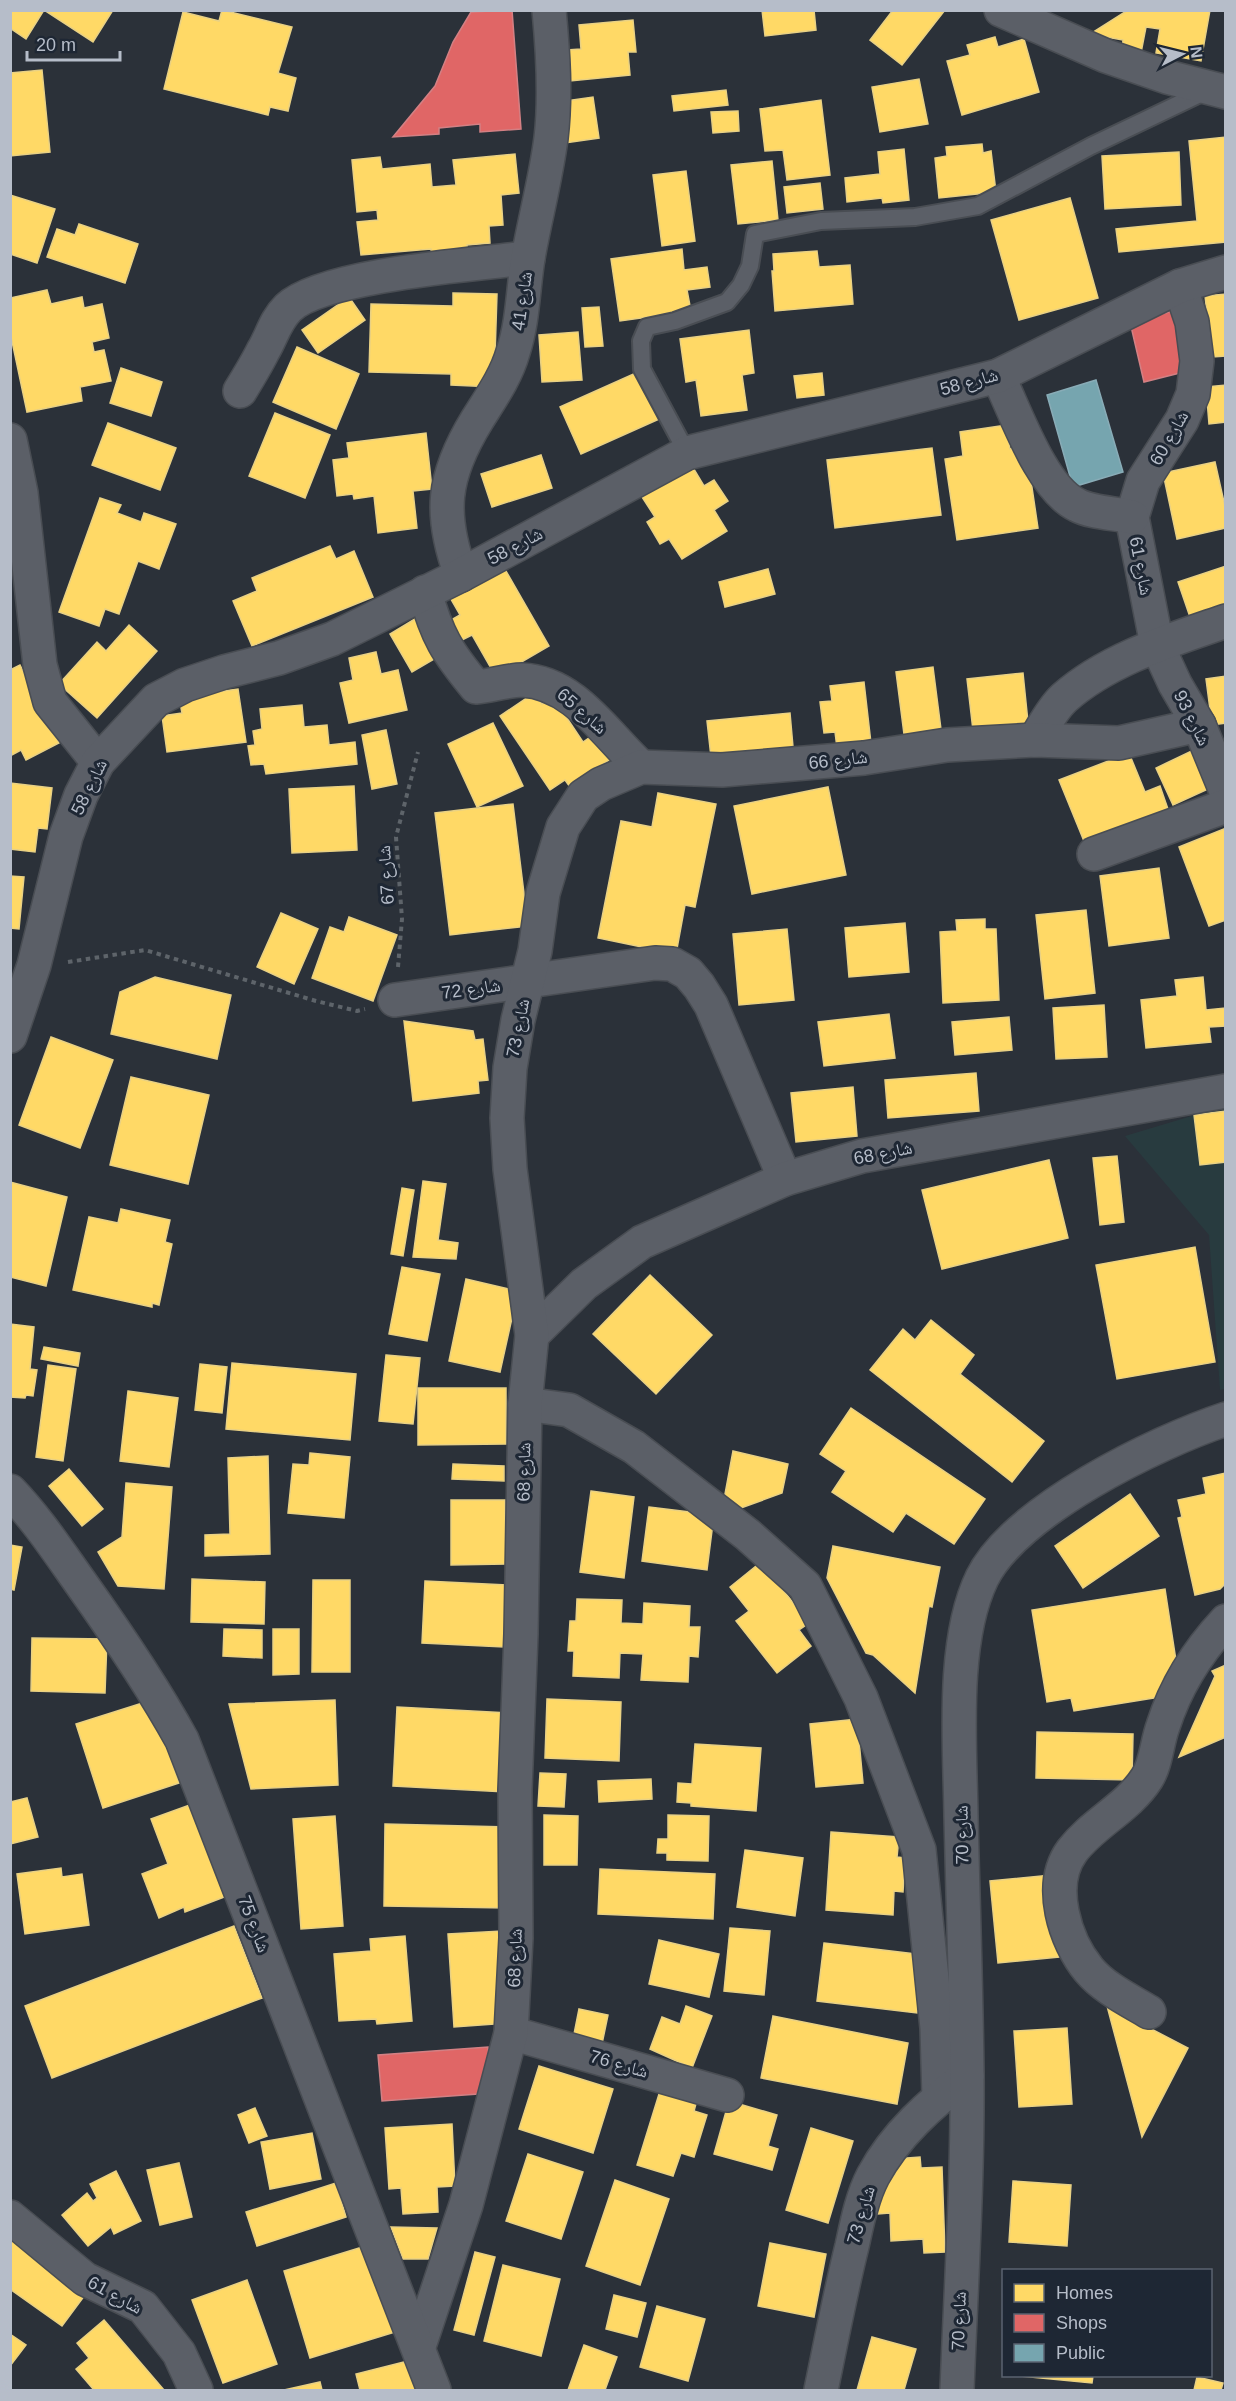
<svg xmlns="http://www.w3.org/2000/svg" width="1236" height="2401" viewBox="0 0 1236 2401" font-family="Helvetica,'Noto Naskh Arabic',sans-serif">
<rect width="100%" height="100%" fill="#2b3139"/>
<polygon fill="#283b3f" points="1225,1106 1225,1389 1220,1390 1209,1235 1125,1136"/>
<g fill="#ffd966" stroke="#e9d184" stroke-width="1.5">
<polygon points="10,10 44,10 26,39 10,28"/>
<polygon points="44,10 113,10 93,42"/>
<polygon points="222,10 292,27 278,73 296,78 288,111 270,107 268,115 164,89 183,12 219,21"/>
<polygon points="762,10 814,10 816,30 765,36"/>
<polygon points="893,10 945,10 902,65 870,40"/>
<polygon points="1128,10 1210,10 1201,61 1156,53 1160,29 1146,27 1141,53 1122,50 1123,40 1090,34"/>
<polygon points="633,20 636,52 628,52 630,75 570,81 567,50 581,49 579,25"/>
<polygon points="995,37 998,47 1024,39 1039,92 962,115 947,61 970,55 967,45"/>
<polygon points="42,70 50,152 10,156 10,73"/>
<polygon points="919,79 928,124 880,132 872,87"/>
<polygon points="726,90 728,105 674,111 672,96"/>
<polygon points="593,97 599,138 565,143 559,102"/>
<polygon points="821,100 830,175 787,180 783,150 765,151 760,109"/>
<polygon points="738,111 739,131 713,133 711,112"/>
<polygon points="1226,137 1226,242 1119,252 1116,229 1197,221 1189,141"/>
<polygon points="982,144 983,153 991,151 996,192 939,198 935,158 947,156 946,147"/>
<polygon points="904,149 909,200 883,203 882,198 847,202 845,178 880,174 878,152"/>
<polygon points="1179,152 1181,205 1105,209 1102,156"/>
<polygon points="515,154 519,193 501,195 503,225 489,226 490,243 467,245 468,256 432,259 431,249 361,255 357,222 378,220 377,210 357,212 352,160 380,157 382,169 430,164 432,187 456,185 453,160"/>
<polygon points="772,161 778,220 738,224 731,165"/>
<polygon points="686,171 695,241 662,246 653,175"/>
<polygon points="820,183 823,209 787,213 784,187"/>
<polygon points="10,195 55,209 37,263 10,254"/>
<polygon points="1070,198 1098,298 1019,320 991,220"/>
<polygon points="79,224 138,244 125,283 47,257 57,229 75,235"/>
<polygon points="682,249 684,270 707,267 710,287 687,290 691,311 620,321 611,259"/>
<polygon points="817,251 819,267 850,265 853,304 775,311 772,271 774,271 773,254"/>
<polygon points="47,290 51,304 82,297 84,308 102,304 109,338 92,342 94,352 104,350 111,381 80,387 82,401 27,412 10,332 10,298"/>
<polygon points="453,293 497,294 494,387 451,385 451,374 369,372 371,304 453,306"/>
<polygon points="1226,294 1226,356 1212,357 1205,296"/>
<polygon points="349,297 365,320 318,353 302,330"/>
<polygon points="599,307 603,346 585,347 582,308"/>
<polygon points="749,330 754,373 742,375 747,410 701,416 696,380 686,382 680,339"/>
<polygon points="578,332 582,380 542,382 539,335"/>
<polygon points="297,347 359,374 336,429 273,402"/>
<polygon points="121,368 162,382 151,416 110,403"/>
<polygon points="638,372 659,419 581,454 560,407"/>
<polygon points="822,373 824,395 797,398 794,376"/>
<polygon points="1226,385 1226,422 1209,424 1206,387"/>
<polygon points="275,413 330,435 305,498 249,476"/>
<polygon points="108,423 176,448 160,490 92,465"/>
<polygon points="1006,425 1010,449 1026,447 1038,528 957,540 945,459 963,456 960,432"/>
<polygon points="426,433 432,489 413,491 417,528 378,533 374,496 354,499 353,494 337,496 333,460 349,458 347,443"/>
<polygon points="932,448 941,515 835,528 827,460"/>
<polygon points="541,455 552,488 492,507 481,474"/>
<polygon points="1215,462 1226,511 1226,528 1177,539 1163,473"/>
<polygon points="692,466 704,486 714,480 728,501 714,510 727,531 682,559 669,539 660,544 647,522 655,517 642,497"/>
<polygon points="100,498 121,505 117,513 141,522 144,513 176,524 159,569 138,561 119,614 105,609 99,626 59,612"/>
<polygon points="330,546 336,559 354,551 373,597 252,646 233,601 257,591 252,578"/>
<polygon points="502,564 549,646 496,677 472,635 462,640 451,620 460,615 448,594"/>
<polygon points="1226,566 1226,605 1190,617 1178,582"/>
<polygon points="768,569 775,594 725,607 719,582"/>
<polygon points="418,617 441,655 412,672 390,634"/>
<polygon points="129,625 157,651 97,718 59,684 97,642 106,651"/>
<polygon points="376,652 381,674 398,670 407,710 349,723 340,683 353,680 349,658"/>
<polygon points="20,665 59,743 26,760 21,750 10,756 10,670"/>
<polygon points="933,667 942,737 905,742 896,672"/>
<polygon points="1023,673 1029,732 974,739 967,679"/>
<polygon points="1226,676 1226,723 1212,725 1206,679"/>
<polygon points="864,682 872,752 838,756 835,732 824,733 820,702 832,701 830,686"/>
<polygon points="238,689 246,742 167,752 162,716 182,713 179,697"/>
<polygon points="534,693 542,704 553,697 583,742 596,733 612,758 570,787 565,780 550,790 500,716"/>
<polygon points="302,705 304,727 327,725 329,745 355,742 357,764 266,774 264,764 251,765 248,746 255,745 253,731 262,729 260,709"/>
<polygon points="790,713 794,758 712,766 707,721"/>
<polygon points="493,723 523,786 477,807 448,744"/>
<polygon points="386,730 397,784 372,789 362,735"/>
<polygon points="1200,747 1217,785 1173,805 1156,768"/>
<polygon points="1129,753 1145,792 1160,786 1169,812 1086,846 1059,780"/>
<polygon points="10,783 52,788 47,829 38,828 35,852 10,849"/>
<polygon points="354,786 357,850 292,853 289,789"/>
<polygon points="828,787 846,875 752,894 734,806"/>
<polygon points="658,793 716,804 695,907 685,905 676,954 598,938 621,821 652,827"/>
<polygon points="513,804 528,926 450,935 435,813"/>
<polygon points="1226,828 1226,920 1209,926 1179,847"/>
<polygon points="1159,868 1169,938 1109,946 1100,876"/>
<polygon points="10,876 24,877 19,929 10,928"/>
<polygon points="1086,910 1095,993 1045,999 1036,915"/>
<polygon points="281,913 318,929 294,984 257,967"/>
<polygon points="349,917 397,935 373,1001 312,978 330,927 344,932"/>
<polygon points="985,919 985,929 996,929 999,1000 943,1003 940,932 957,931 956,920"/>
<polygon points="905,923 909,972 849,977 845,928"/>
<polygon points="787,929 794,1000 739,1005 733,934"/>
<polygon points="155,977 231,995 217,1059 111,1034 120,992"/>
<polygon points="1203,977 1206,1010 1225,1008 1226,1026 1209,1027 1211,1042 1146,1048 1141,1000 1177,996 1175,980"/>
<polygon points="1104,1005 1107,1057 1056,1059 1053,1008"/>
<polygon points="889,1014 895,1058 824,1066 818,1022"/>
<polygon points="1009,1017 1012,1050 955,1055 952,1022"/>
<polygon points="404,1021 473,1031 475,1040 483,1039 488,1080 478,1081 479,1093 413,1101"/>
<polygon points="51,1037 113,1060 80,1148 19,1125"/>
<polygon points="976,1073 979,1111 888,1118 885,1080"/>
<polygon points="131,1077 209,1095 188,1184 110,1165"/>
<polygon points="853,1087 857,1136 796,1142 791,1093"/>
<polygon points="1226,1111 1226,1162 1200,1165 1194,1115"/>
<polygon points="1117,1156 1124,1222 1100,1225 1093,1158"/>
<polygon points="1049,1160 1068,1238 942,1269 922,1190"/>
<polygon points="423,1181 446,1184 438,1240 458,1243 456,1259 413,1257"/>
<polygon points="10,1182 67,1197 46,1286 10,1277"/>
<polygon points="402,1188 414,1190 403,1256 391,1254"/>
<polygon points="121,1209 170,1220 165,1242 172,1244 159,1305 152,1303 152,1307 73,1290 89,1217 118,1223"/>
<polygon points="1195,1247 1215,1362 1117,1379 1096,1265"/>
<polygon points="402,1267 440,1274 427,1341 389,1334"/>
<polygon points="650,1275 712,1335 656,1394 593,1334"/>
<polygon points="466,1279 518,1291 500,1372 449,1361"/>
<polygon points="931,1320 974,1355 960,1374 1044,1441 1012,1482 870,1370 903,1329 915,1340"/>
<polygon points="10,1324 34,1327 30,1369 37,1370 33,1396 26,1395 25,1398 10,1397"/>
<polygon points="44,1347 80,1353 78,1366 41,1359"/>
<polygon points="386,1355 420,1358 413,1424 379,1421"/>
<polygon points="232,1363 356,1374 350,1440 226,1429"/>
<polygon points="200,1364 227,1367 222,1413 195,1410"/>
<polygon points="48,1365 76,1369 63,1461 36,1457"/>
<polygon points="418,1388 506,1388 506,1444 418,1445"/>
<polygon points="128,1391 178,1398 169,1467 120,1461"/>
<polygon points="851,1408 985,1499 954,1544 906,1513 893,1532 832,1492 846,1471 820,1454"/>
<polygon points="733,1451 788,1464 782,1493 741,1508 723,1505"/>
<polygon points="310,1453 350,1457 344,1518 288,1513 293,1464 309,1465"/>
<polygon points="268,1456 270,1554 205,1556 205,1535 230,1534 228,1458"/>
<polygon points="453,1464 504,1466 504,1481 452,1479"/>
<polygon points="69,1469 103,1509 82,1526 49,1486"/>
<polygon points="1226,1473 1226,1583 1220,1589 1195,1595 1178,1518 1182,1517 1178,1500 1206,1494 1203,1478"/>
<polygon points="126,1483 172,1487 164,1589 118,1586 98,1552 122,1537"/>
<polygon points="591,1491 634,1497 624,1578 580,1572"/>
<polygon points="1130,1494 1159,1536 1083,1588 1055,1546"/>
<polygon points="451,1500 505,1500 506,1564 451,1565"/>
<polygon points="649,1507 714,1515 707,1570 642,1561"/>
<polygon points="10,1545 22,1547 14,1590 10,1589"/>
<polygon points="833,1546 940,1567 932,1607 929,1606 915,1693 873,1655 866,1653 827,1578"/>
<polygon points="761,1562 809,1623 799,1630 811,1646 777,1673 736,1621 749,1611 730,1587"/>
<polygon points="192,1579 265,1582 264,1624 191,1622"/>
<polygon points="313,1580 350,1580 350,1672 312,1672"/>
<polygon points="425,1581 507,1585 504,1647 422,1643"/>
<polygon points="1165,1589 1179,1680 1166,1696 1074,1711 1071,1698 1047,1702 1032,1610"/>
<polygon points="577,1599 622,1600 621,1623 643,1624 644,1603 690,1606 689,1627 700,1627 698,1657 689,1656 688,1682 641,1680 643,1654 620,1653 619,1678 573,1676 574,1651 568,1651 570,1621 576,1621"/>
<polygon points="224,1629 262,1630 262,1658 223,1656"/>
<polygon points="273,1629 299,1629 299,1674 273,1675"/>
<polygon points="32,1638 107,1639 105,1693 31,1691"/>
<polygon points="1226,1665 1226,1737 1179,1757 1215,1676 1212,1671"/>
<polygon points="547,1699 621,1702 619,1761 545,1758"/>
<polygon points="152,1700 179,1783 103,1808 76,1724"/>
<polygon points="335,1700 338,1785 251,1789 229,1704"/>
<polygon points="397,1707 510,1713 506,1792 393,1786"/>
<polygon points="857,1719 863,1783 816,1787 810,1724"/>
<polygon points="1037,1732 1133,1734 1132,1780 1036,1778"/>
<polygon points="695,1744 761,1748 756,1811 691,1806 691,1803 677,1802 678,1783 692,1784"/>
<polygon points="540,1773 566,1774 564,1807 538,1806"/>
<polygon points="651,1779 652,1799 599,1802 598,1781"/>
<polygon points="27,1798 38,1837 10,1844 10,1802"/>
<polygon points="198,1802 232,1894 185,1912 184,1907 159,1918 142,1874 168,1864 151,1819"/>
<polygon points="544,1815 578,1816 577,1865 544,1865"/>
<polygon points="668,1815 709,1816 708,1861 667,1860 667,1853 657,1853 658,1839 668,1839"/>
<polygon points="335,1816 343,1926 301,1929 293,1819"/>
<polygon points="385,1824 509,1827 507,1908 384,1906"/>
<polygon points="831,1832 899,1837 897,1857 905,1858 903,1892 894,1891 893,1915 826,1910"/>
<polygon points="745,1850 803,1858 795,1916 737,1907"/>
<polygon points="61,1868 62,1877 82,1874 89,1925 25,1934 17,1874"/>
<polygon points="600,1869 715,1874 713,1919 598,1914"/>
<polygon points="1051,1875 1059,1957 998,1963 990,1881"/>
<polygon points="234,1926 262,1998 52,2078 25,2006"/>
<polygon points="730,1928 770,1931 764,1995 724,1991"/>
<polygon points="502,1931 508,2023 454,2027 448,1934"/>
<polygon points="405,1936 412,2021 377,2024 376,2019 339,2021 334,1954 371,1951 370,1939"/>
<polygon points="659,1940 719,1954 709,1997 649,1984"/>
<polygon points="824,1943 924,1955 917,2013 817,2001"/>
<polygon points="686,2006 712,2016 692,2068 650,2049 662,2017 680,2024"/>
<polygon points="1107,2006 1188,2048 1142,2137"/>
<polygon points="579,2009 608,2015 602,2044 573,2039"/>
<polygon points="773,2016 908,2043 897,2104 761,2078"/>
<polygon points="1067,2028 1072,2104 1019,2107 1014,2031"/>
<polygon points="539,2066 613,2089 593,2153 519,2129"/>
<polygon points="664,2078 700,2089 694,2111 707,2115 694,2157 681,2153 673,2176 637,2165"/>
<polygon points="729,2101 777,2115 768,2146 778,2149 772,2170 714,2154"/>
<polygon points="255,2108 267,2136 249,2143 238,2115"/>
<polygon points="452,2124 455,2186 437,2187 438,2212 403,2214 401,2188 389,2189 385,2128"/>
<polygon points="811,2128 853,2141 828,2223 786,2210"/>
<polygon points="312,2133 321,2179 270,2189 261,2142"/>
<polygon points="528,2154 583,2172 561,2239 506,2221"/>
<polygon points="920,2157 921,2168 942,2167 945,2252 924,2253 923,2239 891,2241 890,2213 878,2214 877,2175 895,2175 894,2159"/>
<polygon points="179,2163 192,2217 160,2225 147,2170"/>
<polygon points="116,2171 141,2221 114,2234 111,2227 88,2246 62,2215 87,2193 93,2201 97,2198 90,2184"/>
<polygon points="615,2180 669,2199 640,2285 586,2266"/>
<polygon points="1013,2181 1071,2185 1067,2246 1009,2242"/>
<polygon points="336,2183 346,2217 257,2246 246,2212"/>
<polygon points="391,2227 437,2228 428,2259 403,2259"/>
<polygon points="10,2234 88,2291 62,2326 10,2289"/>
<polygon points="770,2243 826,2254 814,2317 758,2306"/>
<polygon points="369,2245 395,2332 310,2358 284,2271"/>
<polygon points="475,2252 495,2257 474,2335 454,2330"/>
<polygon points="503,2265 560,2279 541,2356 484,2341"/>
<polygon points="247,2280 277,2364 223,2383 192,2300"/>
<polygon points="614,2295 646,2303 637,2337 606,2329"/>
<polygon points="657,2306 705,2319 688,2381 640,2367"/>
<polygon points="104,2320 164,2390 94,2390 76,2369 89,2358 77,2343"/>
<polygon points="10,2334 26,2345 10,2366"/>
<polygon points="872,2337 916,2349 904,2390 857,2390"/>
<polygon points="584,2345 617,2357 605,2390 568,2390"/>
<polygon points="416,2359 424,2390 360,2390 356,2374"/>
<polygon points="1020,2376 1093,2376 1092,2383"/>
<polygon points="1197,2377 1223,2383 1221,2390 1194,2390"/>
<polygon points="320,2382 322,2390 284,2390"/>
</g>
<g fill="#e06666" stroke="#d38084" stroke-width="1.5">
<polygon points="512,10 521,129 480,132 480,124 439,128 439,134 393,137 435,86 453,42 471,12"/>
<polygon points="1177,310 1192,370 1144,382 1130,322"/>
<polygon points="488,2047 492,2093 382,2101 378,2055"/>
</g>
<polygon fill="#76a5af" stroke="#89acb7" stroke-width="1.5" points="1096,380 1123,472 1073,487 1047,395"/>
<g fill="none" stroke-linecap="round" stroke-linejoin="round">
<g stroke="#494d53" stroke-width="20">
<polyline id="service" points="687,453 642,369 641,341 647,327 675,321 727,302 741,285 750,266 755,234 821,221 915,217 978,206 1091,146 1206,91"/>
</g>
<g stroke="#494d53" stroke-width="36">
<g id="minor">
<polyline points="1001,10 1106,56 1167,77 1226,92"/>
<polyline points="1180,286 1192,322 1197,361 1193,394 1182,420 1143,481 1132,517 1157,645 1175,684 1199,725 1226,791"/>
<path d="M 998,376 C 1015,410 1041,488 1077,505 C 1092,513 1115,513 1132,517"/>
<path d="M 240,391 C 248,378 256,365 263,351 C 272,336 275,321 288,308 C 322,275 477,264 528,258"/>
<polyline points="10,440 21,493 40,665 50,702 98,762"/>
<path d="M 461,575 C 439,514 442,477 477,420 C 490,399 506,377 513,352 C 523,322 523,289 528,258 C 535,218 546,178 551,138 C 556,96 553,52 549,10"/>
<path d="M 425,592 C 437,636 447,652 476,687 C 489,686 510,680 522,680 C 574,682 606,735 641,767"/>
<path d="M 1035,740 C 1043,727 1052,709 1064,698 C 1108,659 1171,640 1226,621"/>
<polyline points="1094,854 1226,806"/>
<polyline points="395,1000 655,963 672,964 688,973 699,986 711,1005 785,1179"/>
<polyline points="532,1335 584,1284 642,1242 785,1179 862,1156 1226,1091"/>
<polyline points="525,1404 569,1410 634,1447 748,1535 805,1586 861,1698 919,1850 937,2028 939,2097"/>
<path d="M 1149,2012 C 1129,2000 1104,1988 1089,1970 C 1065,1941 1047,1885 1072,1851 C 1093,1823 1128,1808 1147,1778 C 1156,1764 1157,1742 1163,1726 C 1176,1685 1197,1652 1226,1621"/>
<polyline points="511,2033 727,2095"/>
<polyline points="10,2217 85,2279 143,2307 179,2353 196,2390"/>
<polyline points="419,2346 466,2205 511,2033 516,1938 515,1790 521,1634 525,1404 532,1335 510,1169 507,1118 510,1068 518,1020 535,951 543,893 563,827 583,796 601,784 641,767 722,770 864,758 947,745 1035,740 1119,743 1199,725"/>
</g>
</g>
<g stroke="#494d53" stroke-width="36">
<g id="tertiary">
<polyline points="10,1036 34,965 66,836 81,795 98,762 156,700 185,685 224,672 279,658 332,639 461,575 687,453 998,376 1180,286 1226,272"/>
<path d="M 10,1491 C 37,1519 58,1551 80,1582 C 117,1634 152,1685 182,1740 L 434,2390"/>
<path d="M 821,2390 C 831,2342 840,2294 852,2246 C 857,2223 862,2197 873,2176 C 895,2135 931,2103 967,2076"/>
<path d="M 957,2390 C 961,2285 968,2178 967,2072 C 966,1987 963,1901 961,1816 C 960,1746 951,1642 982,1578 C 1015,1511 1156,1442 1226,1419"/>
</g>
</g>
<g stroke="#5e646a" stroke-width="4" stroke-dasharray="4.5 4.5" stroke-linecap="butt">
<polyline points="68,962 145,950 316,1001 357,1011 365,1009"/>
<polyline points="398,967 402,919 396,837 418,752"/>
</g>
<use href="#service" stroke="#5b5f67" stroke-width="16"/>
<use href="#minor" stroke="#5b5f67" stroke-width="33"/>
<use href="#tertiary" stroke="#5b5f67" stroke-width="33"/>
</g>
<g text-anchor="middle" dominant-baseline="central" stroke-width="6" stroke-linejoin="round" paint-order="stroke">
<g font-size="18" fill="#b6bdc9" stroke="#1e2734">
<text transform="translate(522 301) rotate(-82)">شارع 41</text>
<text transform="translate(969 382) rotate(-15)">شارع 58</text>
<text transform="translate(1169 438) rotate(-60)">شارع 60</text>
<text transform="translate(515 546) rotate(-28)">شارع 58</text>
<text transform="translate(1141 566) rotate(79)">شارع 61</text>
<text transform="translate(582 711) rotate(41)">شارع 65</text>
<text transform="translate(1192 718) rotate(63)">شارع 93</text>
<text transform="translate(838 760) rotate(-6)">شارع 66</text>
<text transform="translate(89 787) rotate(-64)">شارع 58</text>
<text transform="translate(386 875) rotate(-94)">شارع 67</text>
<text transform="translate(471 989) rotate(-8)">شارع 72</text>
<text transform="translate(518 1028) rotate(-79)">شارع 73</text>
<text transform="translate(883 1153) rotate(-11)">شارع 68</text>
<text transform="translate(524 1472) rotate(-89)">شارع 68</text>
<text transform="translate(962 1835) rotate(-91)">شارع 70</text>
<text transform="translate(254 1924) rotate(69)">شارع 75</text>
<text transform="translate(515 1958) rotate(-88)">شارع 68</text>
<text transform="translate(619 2064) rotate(16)">شارع 76</text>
<text transform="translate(861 2215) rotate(-74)">شارع 73</text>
<text transform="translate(115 2295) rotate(29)">شارع 61</text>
<text transform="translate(959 2321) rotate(-88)">شارع 70</text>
</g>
</g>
<rect width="1236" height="2401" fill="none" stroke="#b6bdc9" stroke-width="24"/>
<rect x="1002" y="2269" width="210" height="108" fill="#1e2734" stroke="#5b6370" stroke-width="1.5"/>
<rect x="1014" y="2284" width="30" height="18" fill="#ffd966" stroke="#5b6370" stroke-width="1.5"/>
<text x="1056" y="2299" font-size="18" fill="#b6bdc9">Homes</text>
<rect x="1014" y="2314" width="30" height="18" fill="#e06666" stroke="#5b6370" stroke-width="1.5"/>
<text x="1056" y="2329" font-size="18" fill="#b6bdc9">Shops</text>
<rect x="1014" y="2344" width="30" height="18" fill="#76a5af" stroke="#5b6370" stroke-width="1.5"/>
<text x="1056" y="2359" font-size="18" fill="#b6bdc9">Public</text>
<g transform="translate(1182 54) rotate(83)" stroke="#1e2734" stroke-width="4.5" paint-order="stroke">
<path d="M0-4.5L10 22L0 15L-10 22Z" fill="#b6bdc9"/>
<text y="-9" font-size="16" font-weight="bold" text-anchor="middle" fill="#b6bdc9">N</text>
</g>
<path d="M27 51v9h93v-9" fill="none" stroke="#b6bdc9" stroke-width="3"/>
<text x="36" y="51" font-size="18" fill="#b6bdc9" stroke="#1e2734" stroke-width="4.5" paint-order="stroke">20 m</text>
</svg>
